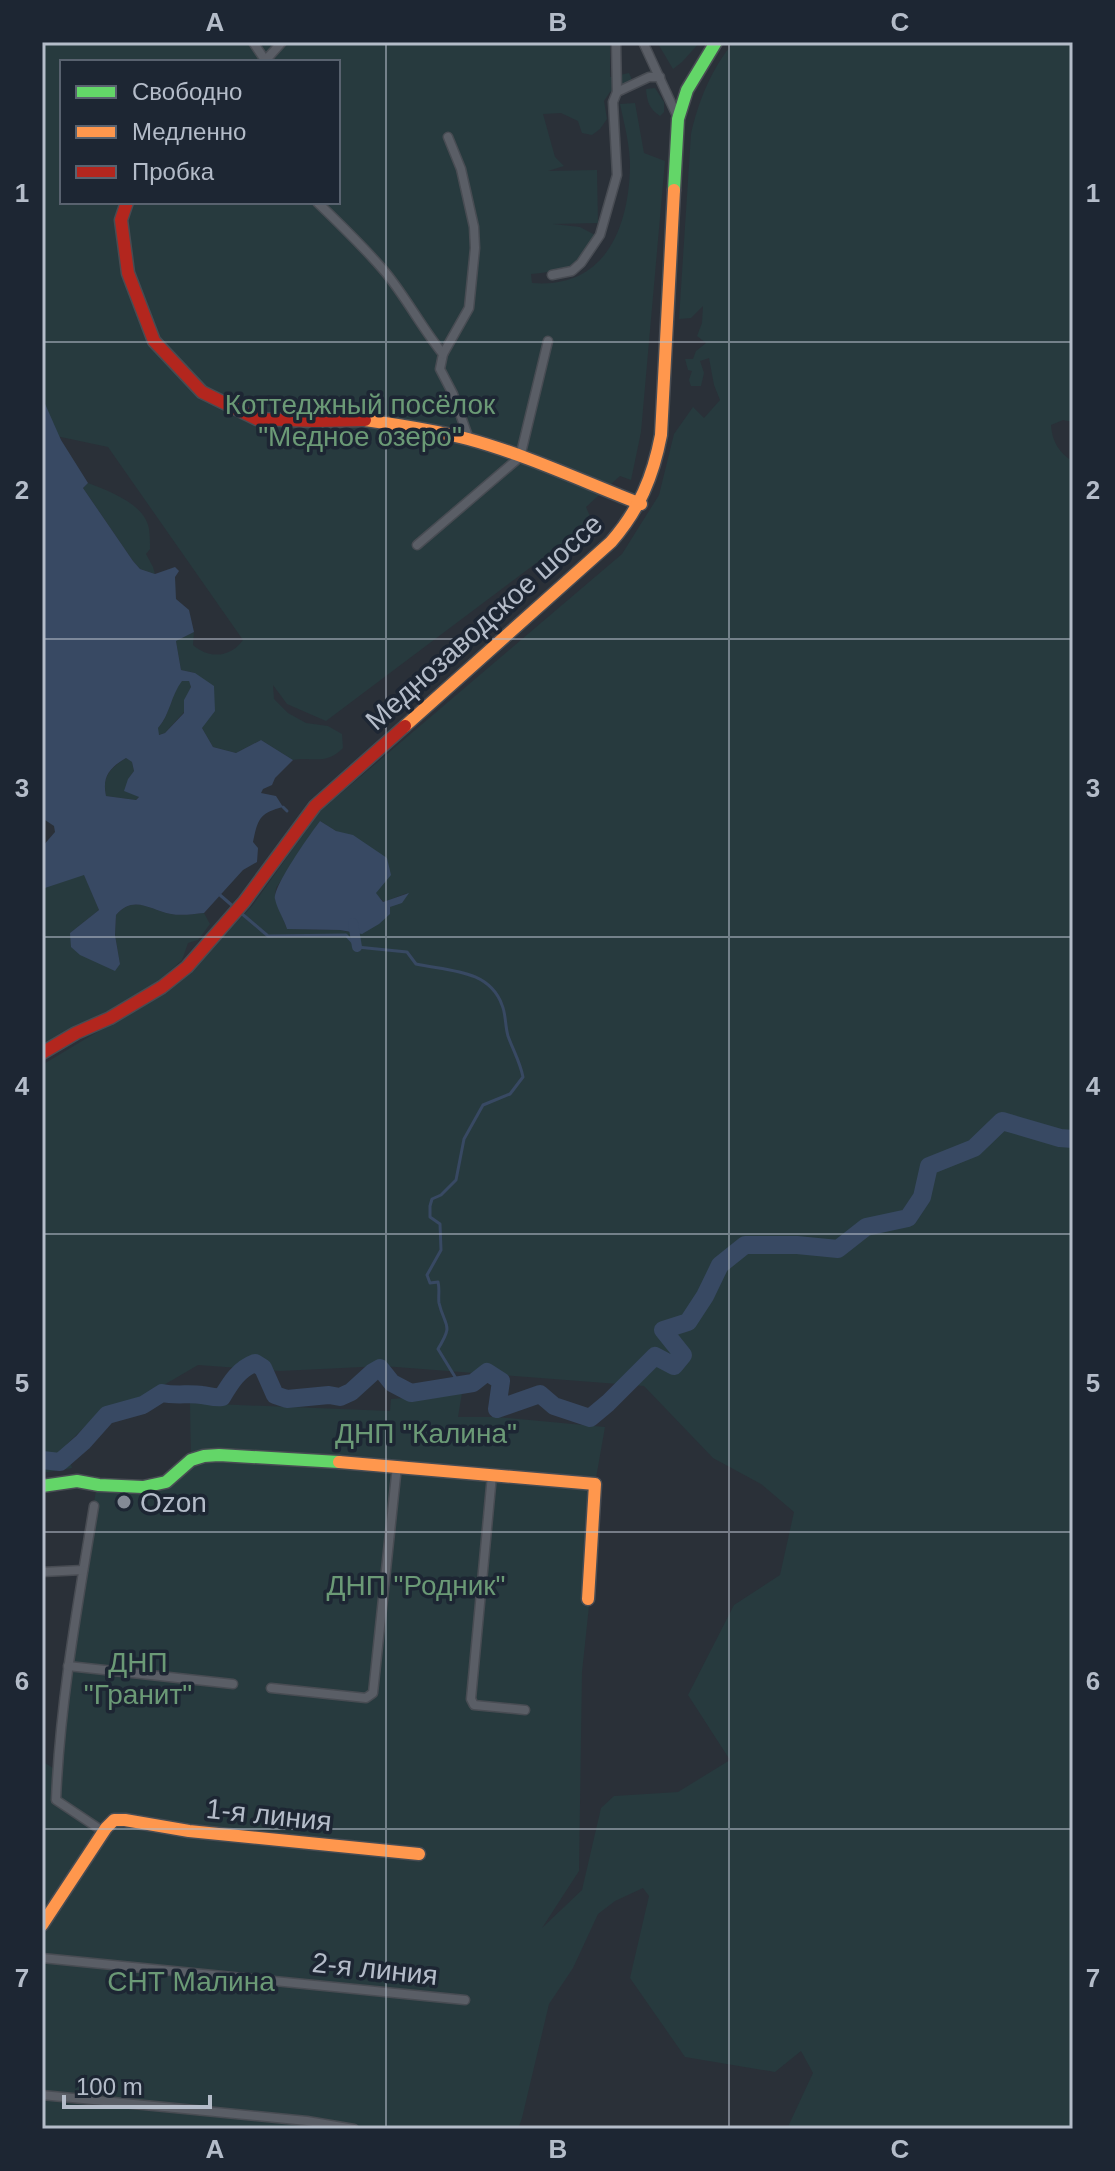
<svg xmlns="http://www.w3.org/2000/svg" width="1115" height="2171" viewBox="0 0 1115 2171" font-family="Helvetica,sans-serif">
<rect width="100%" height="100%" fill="#2a3038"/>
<g fill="#273a3e" fill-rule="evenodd">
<path d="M 42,42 L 610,42 L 610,77 L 629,73 L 632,80 L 610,92 L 604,101 L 607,119 L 600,129 L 592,135 L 582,133 L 578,121 L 561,113 L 543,114 L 555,157 L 564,166 L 548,171 L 597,170 L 598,223 L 553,224 L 580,227 L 595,235 C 574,268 571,270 531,274 L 532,283 C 605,289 629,228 630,166 C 630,145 624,123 620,104 L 635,103 L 644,153 L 665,161 L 641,432 L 631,480 L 620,476 L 586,507 L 592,521 L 326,721 L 287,704 L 273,685 L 274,699 L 288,713 L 306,723 L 328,726 L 342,734 L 343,748 C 326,766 312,756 293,760 L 261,740 L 236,753 L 213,747 L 202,728 L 195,673 L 181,670 L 176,641 L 194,632 L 193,645 C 209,659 230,658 243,640 L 108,447 L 42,433 ZM 62,62 L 338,62 L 338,202 L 62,202 Z"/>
<polygon points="657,42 700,42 682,62 673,69"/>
<path d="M 734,42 L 1073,42 L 1073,422 L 1063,420 L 1051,425 C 1052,442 1059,452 1073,462 L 1073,2129 L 787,2129 L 813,2073 L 801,2051 L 775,2072 L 685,2057 L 630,1978 L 649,1896 L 643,1888 L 615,1901 L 598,1914 L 573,1968 L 549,2004 L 522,2118 L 518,2129 L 42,2129 L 42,1761 L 56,1770 L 68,1665 L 97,1484 L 167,1482 L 191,1460 L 190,1403 L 390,1411 L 391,1399 L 462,1393 L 458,1417 L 496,1417 L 605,1427 L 595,1484 L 589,1606 L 582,1672 L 579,1871 L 542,1928 L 582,1890 L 601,1808 L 614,1796 L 678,1792 L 730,1760 L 688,1695 L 734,1605 L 780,1575 L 794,1512 L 761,1484 L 713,1458 L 644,1386 L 383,1366 L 280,1371 L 198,1365 L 145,1396 L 102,1410 L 66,1445 L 72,1468 L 42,1473 L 42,1065 L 177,984 L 252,906 L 320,811 L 622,554 L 659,495 L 674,434 L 693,407 L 704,418 L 720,400 L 714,385 L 709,358 L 700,361 L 704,373 L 701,386 L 691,386 L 689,380 L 692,371 L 688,370 L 685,359 L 693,359 L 696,351 L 706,343 L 697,336 L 702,323 L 703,306 L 691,318 L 679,319 L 691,134 C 698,102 712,67 734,42 ZM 320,821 L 336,831 L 375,893 L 384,902 L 407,893 L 390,907 L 348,932 L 340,930 L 287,929 L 275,898 L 276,888 Z"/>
<path d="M 655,88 L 664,102 L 664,112 L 660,116 C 649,109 647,101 646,89 Z"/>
<path d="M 88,483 C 109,491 145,504 149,529 C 150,536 150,543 150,549 L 146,554 L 153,567 L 155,574 L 140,569 L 133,561 L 83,488 Z"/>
<path d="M 182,680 L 189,680 L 191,687 L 185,700 L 184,712 L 165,733 L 158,735 L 158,728 C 170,715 171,695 182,680 Z"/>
<path d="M 126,758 L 132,762 L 134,771 L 128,779 L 139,796 L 136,800 L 106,796 C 102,777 109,769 126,758 Z"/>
<path d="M 84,874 L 99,910 L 70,933 L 120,964 L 115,935 L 116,915 C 135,894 150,910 171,914 C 181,916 194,914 204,913 L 210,924 L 198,940 L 188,943 L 182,960 L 160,980 L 116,1008 L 76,1025 L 42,1046 L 42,889 Z"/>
</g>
<g fill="#384963" fill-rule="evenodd">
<path d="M 42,397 L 61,440 L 88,483 L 83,488 L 133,561 L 140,569 L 155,574 L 175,567 L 179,571 L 175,577 L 176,599 L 189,610 L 194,632 L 176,641 L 181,670 L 195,673 L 214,686 L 215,711 L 202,728 L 213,747 L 236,753 L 261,740 L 293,760 L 275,778 L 272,785 L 263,789 L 261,793 L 276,796 L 283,807 C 260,813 258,818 253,842 L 258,848 L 257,862 L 243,870 L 204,913 C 194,914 181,916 171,914 C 150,910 134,894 116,915 L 115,935 L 120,964 L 115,971 L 80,955 L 71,947 L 70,933 L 99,910 L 84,875 L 42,889 L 42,847 L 55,832 L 54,826 L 42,818 ZM 182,681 L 189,681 L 191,687 L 184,700 L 184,713 L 165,733 L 159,735 L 158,728 C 170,715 171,695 182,681 ZM 126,758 L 132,762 L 134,771 L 128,779 L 124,791 L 139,797 L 136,800 L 106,796 C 102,777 109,768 126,758 Z"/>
<path d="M 320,821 L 336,831 L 353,835 L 387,858 L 391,875 L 376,893 L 383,902 L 409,893 L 402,903 L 390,907 L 390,914 L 379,924 L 362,934 L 340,930 L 287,929 C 284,919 277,909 275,899 C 273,886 311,833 320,821 Z"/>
</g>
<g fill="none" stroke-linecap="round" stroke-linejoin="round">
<g stroke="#384963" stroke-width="3">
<polyline points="283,807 287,811"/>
<polyline points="220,895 235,908"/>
<path d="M 241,913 L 268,936 L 346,935 L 357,947 L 407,952 L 416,964 C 448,971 489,969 502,1005 C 506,1014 505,1026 508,1036 C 513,1050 520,1062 523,1077 L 510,1094 L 483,1105 L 464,1139 L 456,1180 L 441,1195 L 432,1199 L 430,1206 L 430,1217 L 440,1224 L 441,1250 L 427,1275 L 430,1283 L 438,1282 C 440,1289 438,1296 439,1303 C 445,1328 454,1323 438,1349 L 460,1385"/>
</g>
<polyline stroke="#384963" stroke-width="10" points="353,923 357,947"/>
<path stroke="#384963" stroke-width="18" d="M 42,1460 L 60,1462 L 83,1442 L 107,1415 L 143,1405 L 162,1393 C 176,1396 189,1393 202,1395 C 210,1396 214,1398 222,1397 C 231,1382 239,1369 255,1363 L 263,1368 L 275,1395 L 287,1399 L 329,1395 L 340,1397 L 351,1392 L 373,1372 L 380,1368 L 392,1383 L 411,1393 L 473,1383 L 487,1372 L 501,1381 L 497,1409 L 540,1394 L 554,1406 L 590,1418 L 608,1403 L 655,1356 L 674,1366 L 683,1355 L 663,1330 L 688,1322 L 705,1296 L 720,1265 L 745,1245 L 797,1245 L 838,1249 L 866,1227 L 908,1218 L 922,1197 L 929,1166 L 974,1148 L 1002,1121 L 1060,1138 L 1073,1139"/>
<g stroke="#484c53" stroke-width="11">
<g id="street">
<polyline points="253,42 265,60"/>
<polyline points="643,42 678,118"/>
<polyline points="264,62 282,42"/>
<polyline points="617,92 649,77 660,77"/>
<path d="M 317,202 C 341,225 365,248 386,273 C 407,299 422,328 443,354 L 440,369 L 453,394 L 469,439"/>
<polyline points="552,275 572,271 581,263 600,235 617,175 613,102 617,92 616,42"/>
<polyline points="443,354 469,308 475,248 474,227 461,169 448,137"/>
<polyline points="417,545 520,457 548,341"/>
<polyline points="492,1475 471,1699 474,1705 525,1710"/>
<path d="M 94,1506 C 78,1603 60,1701 56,1800 L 104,1832"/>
<polyline points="42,1572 83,1570"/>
<polyline points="68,1666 233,1684"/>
<polyline points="271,1688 366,1698 373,1693 397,1466"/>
<polyline points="42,1958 465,2000"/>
<polyline points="42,2095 307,2121 354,2129"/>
</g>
</g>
<g stroke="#484c53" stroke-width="15">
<g id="fast">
<polyline points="674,190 678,119 687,90 716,42"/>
<polyline points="42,1486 77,1481 99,1485 143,1487 166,1482 191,1460 204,1456 219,1455 339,1462"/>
</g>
</g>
<g stroke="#484c53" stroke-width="15">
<g id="slow">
<path d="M 365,420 C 399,425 434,430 468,439 C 527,455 584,482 641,504"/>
<path d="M 405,726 L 611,542 C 639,510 653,477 661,435 L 674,190"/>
<polyline points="339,1462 595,1484 588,1599"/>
<polyline points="42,1925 106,1828 114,1820 125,1820 189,1831 419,1854"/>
</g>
</g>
<g stroke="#484c53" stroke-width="15">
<g id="jam">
<polyline points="127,202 121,220 128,273 154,341 202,392 257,419 315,421 365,420"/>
<polyline points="42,1053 76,1033 110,1018 162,987 187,967 244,902 315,806 405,726"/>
</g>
</g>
<use href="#street" stroke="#5a5e66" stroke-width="8"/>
<use href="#fast" stroke="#63d668" stroke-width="12"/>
<use href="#slow" stroke="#ff974d" stroke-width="12"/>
<use href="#jam" stroke="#b3261e" stroke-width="12"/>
</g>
<path fill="none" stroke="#b4bcc9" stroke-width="2" stroke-opacity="0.55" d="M 386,42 L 386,2129M 729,42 L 729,2129M 42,342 L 1073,342M 42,639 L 1073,639M 42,937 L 1073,937M 42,1234 L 1073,1234M 42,1532 L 1073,1532M 42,1829 L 1073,1829"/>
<circle fill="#848b96" stroke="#1d2633" stroke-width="3" cx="124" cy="1502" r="8"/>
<g text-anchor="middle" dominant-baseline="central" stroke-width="7" stroke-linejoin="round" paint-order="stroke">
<g font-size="28" fill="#6b9a76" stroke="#1d2633">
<text x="360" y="404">Коттеджный посёлок<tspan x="360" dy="32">"Медное озеро"</tspan></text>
<text x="426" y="1433">ДНП "Калина"</text>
<text x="416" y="1585">ДНП "Родник"</text>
<text x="138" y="1662">ДНП<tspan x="138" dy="32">"Гранит"</tspan></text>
<text x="191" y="1981">СНТ Малина</text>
</g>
<g font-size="28" fill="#b4bcc9" stroke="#1d2633">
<text transform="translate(484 622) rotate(-42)">Меднозаводское шоссе</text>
<text transform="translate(269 1815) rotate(6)">1-я линия</text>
<text transform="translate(375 1969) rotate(6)">2-я линия</text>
</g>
<g font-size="28" fill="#b4bcc9" stroke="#1d2633" text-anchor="start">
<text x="140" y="1502">Ozon</text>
</g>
</g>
<rect width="1115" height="2171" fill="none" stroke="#1d2633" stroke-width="88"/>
<rect x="60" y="60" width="280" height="144" fill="#1d2633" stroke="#59626f" stroke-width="2"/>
<rect x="76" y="86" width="40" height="12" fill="#63d668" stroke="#59626f" stroke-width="2"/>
<text x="132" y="100" font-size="24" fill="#b4bcc9">Свободно</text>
<rect x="76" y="126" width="40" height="12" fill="#ff974d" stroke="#59626f" stroke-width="2"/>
<text x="132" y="140" font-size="24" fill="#b4bcc9">Медленно</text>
<rect x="76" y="166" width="40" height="12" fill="#b3261e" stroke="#59626f" stroke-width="2"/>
<text x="132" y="180" font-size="24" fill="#b4bcc9">Пробка</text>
<path d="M64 2095v12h146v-12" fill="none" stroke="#b4bcc9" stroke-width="4"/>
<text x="76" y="2095" font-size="24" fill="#b4bcc9" stroke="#1d2633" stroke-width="6" paint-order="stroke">100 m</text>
<rect x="44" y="44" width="1027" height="2083" fill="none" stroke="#b4bcc9" stroke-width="3"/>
<g font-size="26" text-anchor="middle" font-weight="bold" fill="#b4bcc9">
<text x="215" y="31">A</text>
<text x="558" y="31">B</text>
<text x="900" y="31">C</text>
<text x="22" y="202">1</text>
<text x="1093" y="202">1</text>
<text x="22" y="499">2</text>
<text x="1093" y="499">2</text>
<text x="22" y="797">3</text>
<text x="1093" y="797">3</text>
<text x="22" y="1095">4</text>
<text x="1093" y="1095">4</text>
<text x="22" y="1392">5</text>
<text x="1093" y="1392">5</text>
<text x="22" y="1690">6</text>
<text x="1093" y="1690">6</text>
<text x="22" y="1987">7</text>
<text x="1093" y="1987">7</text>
<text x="215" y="2158">A</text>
<text x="558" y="2158">B</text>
<text x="900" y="2158">C</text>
</g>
</svg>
